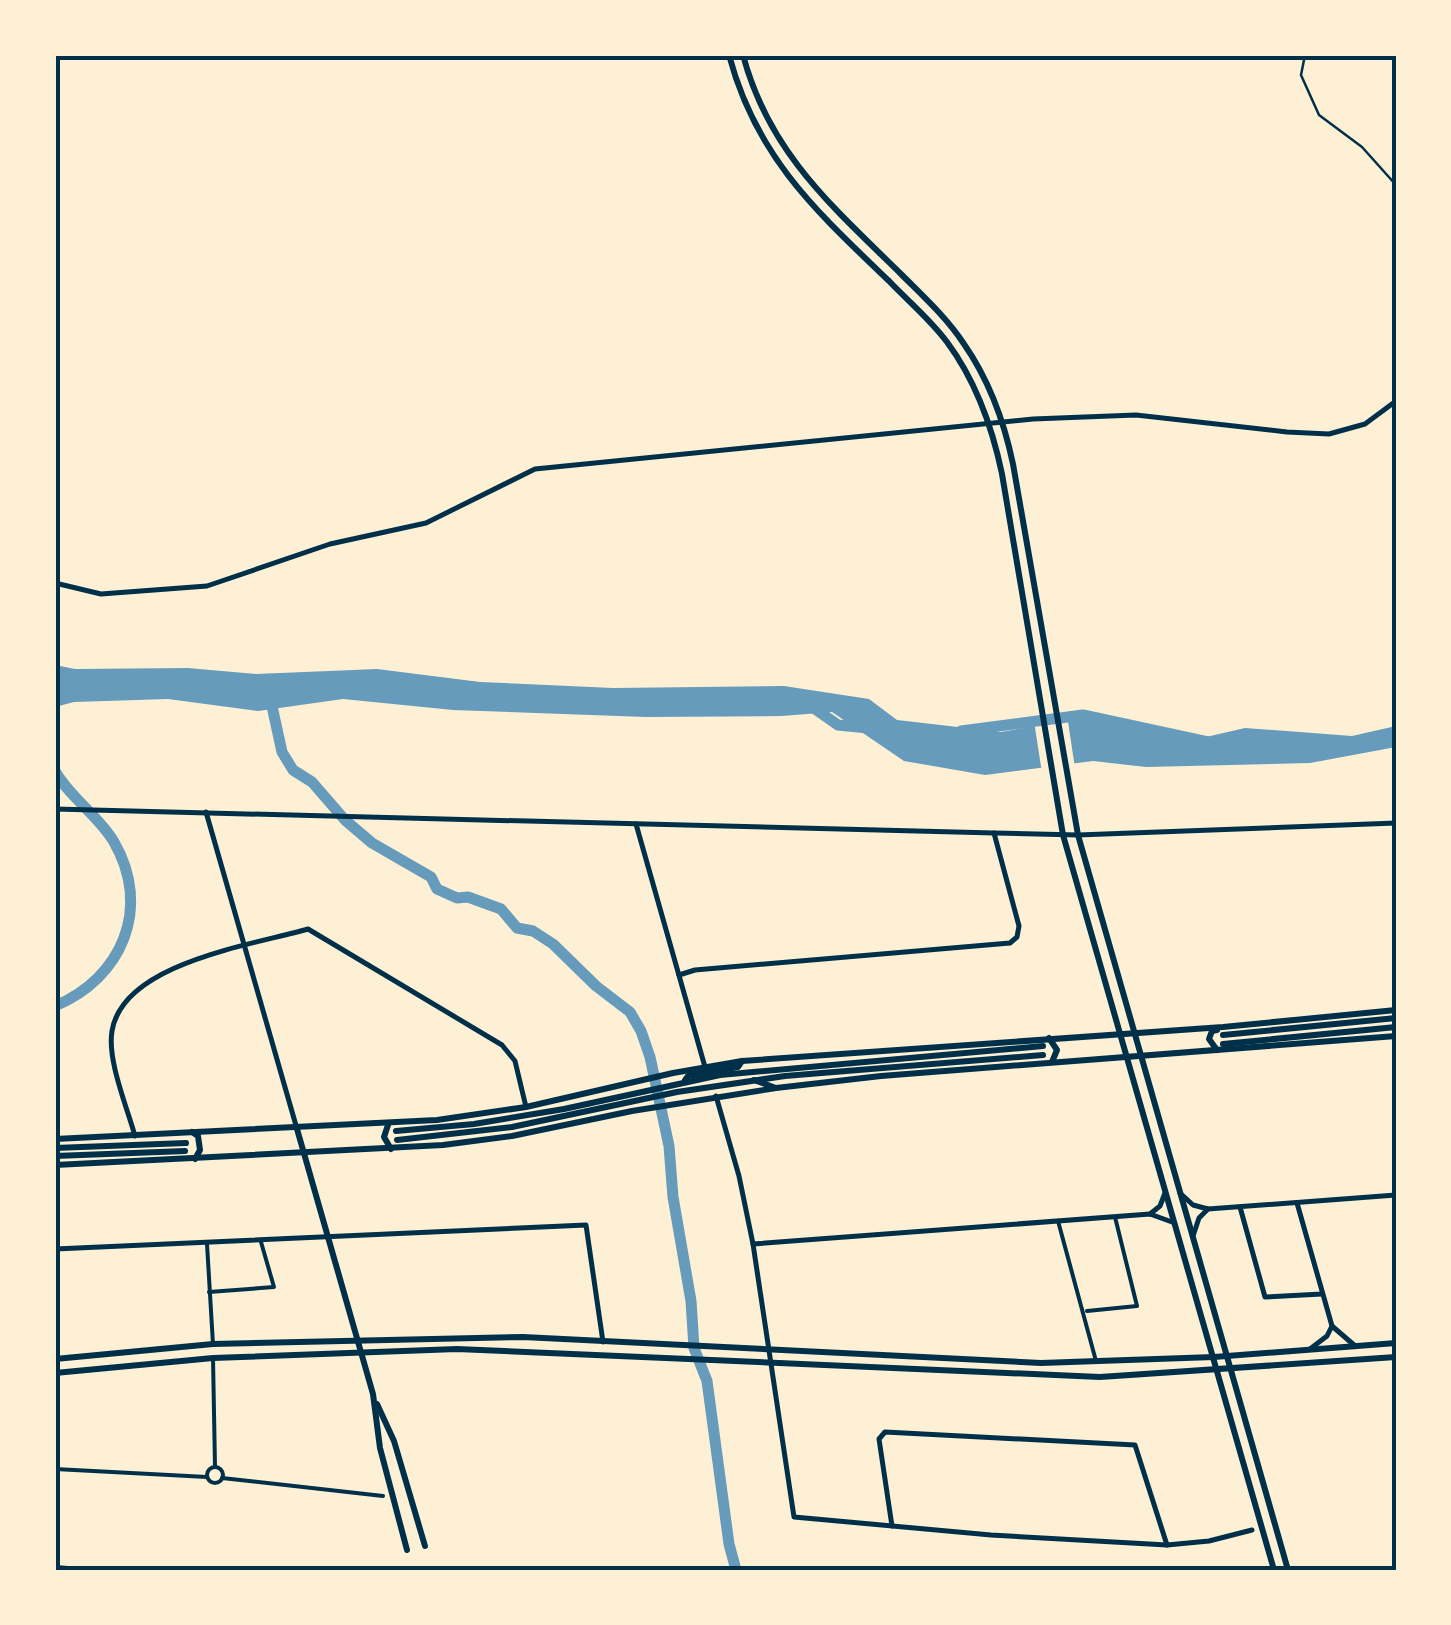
<svg xmlns="http://www.w3.org/2000/svg" width="1451" height="1625" viewBox="0 0 1451 1625" font-family="'Exo 2',sans-serif">
<rect width="100%" height="100%" fill="#fdf0d5"/>
<polygon fill="#669bbc" points="55,665 75,669 188,668 256,674 377,669 480,682 613,688 784,686 869,699 897,720 1001,732 1079,718 1193,740 1245,728 1352,736 1396,726 1396,747 1310,763 1146,767 1093,761 985,775 904,761 832,712 782,716 646,717 453,710 343,699 258,711 168,699 74,702 55,707"/>
<polygon fill="#fdf0d5" points="1067,715 1075,768 1042,773 1034,721"/>
<g fill="none" stroke-linecap="round" stroke-linejoin="round">
<g stroke="#669bbc" stroke-width="11">
<polyline points="270,697 282,752 293,770 312,782 345,820 372,843 431,877 437,889 457,898 468,897 501,909 517,928 533,931 553,944 596,986 630,1012 641,1031 650,1057 669,1146 673,1197 691,1301 694,1348 707,1381 729,1544 736,1570"/>
<polyline points="808,704 838,725 868,728"/>
<polyline points="961,731 1083,715 1208,742"/>
<path d="M 55,771 C 70,798 99,816 114,842 C 152,908 122,978 55,1006"/>
</g>
<polyline stroke="#003049" stroke-width="2.5" points="1305,55 1301,75 1319,115 1362,147 1396,185"/>
<g stroke="#003049" stroke-width="4">
<polyline points="1058,1221 1096,1361"/>
<polyline points="207,1244 213,1344"/>
<polyline points="209,1292 274,1287 261,1242"/>
<polyline points="1087,1311 1137,1306 1115,1217"/>
<polyline points="213,1358 215,1467"/>
<circle cx="215" cy="1475" r="8"/>
<polyline points="55,1469 207,1477"/>
<polyline points="222,1478 383,1496"/>
</g>
<g stroke="#003049" stroke-width="5">
<polyline points="55,583 101,594 207,586 330,544 426,523 535,469 1033,419 1136,415 1287,432 1329,434 1365,424 1396,401"/>
<polyline points="55,809 994,833 1019,926 1017,937 1010,943 695,970 679,975"/>
<polyline points="206,812 297,1129"/>
<polyline points="636,824 705,1067"/>
<polyline points="994,833 1078,835 1396,823"/>
<polyline points="716,1096 739,1176 753,1244 794,1517 991,1535 1167,1545 1209,1541 1252,1530"/>
<path d="M 135,1136 C 127,1107 107,1060 112,1031 C 123,963 252,945 308,929 L 502,1045 L 515,1061 L 526,1107"/>
<polyline points="1180,1193 1193,1205 1208,1209 1396,1195"/>
<polyline points="1297,1203 1332,1326 1354,1345"/>
<polyline points="1240,1207 1265,1297 1322,1294"/>
<polyline points="1150,1214 1160,1206 1165,1193"/>
<polyline points="1193,1236 1199,1218 1208,1209"/>
<polyline points="753,1244 1150,1214 1172,1222"/>
<polyline points="55,1249 586,1225 603,1342"/>
<polyline points="1310,1349 1327,1336 1332,1326"/>
<polyline points="892,1526 879,1439 885,1432 1135,1445 1167,1545"/>
</g>
<g stroke="#003049" stroke-width="6">
<path d="M 729,55 C 756,157 816,211 889,281 C 908,301 930,319 947,342 C 976,381 992,426 1002,474 L 1063,835 L 1274,1570"/>
<path d="M 743,55 C 769,153 833,207 902,275 C 924,297 947,318 964,344 C 989,380 1004,421 1013,464 L 1078,835 L 1288,1570"/>
<polyline points="297,1129 373,1394 380,1448 407,1550"/>
<polyline points="377,1404 394,1441 425,1546"/>
</g>
<g stroke="#003049" stroke-width="6">
<polyline points="1049,1038 1057,1050 1052,1062"/>
<polyline points="1217,1050 1209,1039 1212,1031 1217,1030"/>
<polyline points="388,1125 384,1137 391,1149"/>
<polyline points="192,1132 198,1136 200,1150 195,1159"/>
<polyline points="55,1139 437,1120 526,1107 673,1073 742,1061 1223,1027 1396,1010"/>
<polyline points="55,1165 443,1145 512,1136 632,1111 776,1088 881,1076 1396,1036"/>
<polyline points="55,1359 213,1344 523,1337 1041,1363 1214,1357 1396,1343"/>
<polyline points="55,1373 213,1358 457,1349 1100,1377 1396,1357"/>
</g>
<g stroke="#003049" stroke-width="6">
<polyline points="1223,1035 1396,1018"/>
<polyline points="1223,1044 1396,1027"/>
<polyline points="685,1080 688,1076 738,1067 742,1061"/>
<polyline points="754,1080 776,1088"/>
<polyline points="396,1131 474,1124 564,1109 720,1075 1043,1046"/>
<polyline points="397,1140 512,1127 677,1092 785,1076 1043,1055"/>
<polyline points="55,1148 186,1143"/>
<polyline points="55,1156 185,1151"/>
</g>
<polyline stroke="#003049" stroke-width="8" points="55,1569 68,1570"/>
</g>
<rect width="1451" height="1625" fill="none" stroke="#fdf0d5" stroke-width="115"/>
<rect x="58" y="58" width="1336" height="1510" fill="none" stroke="#003049" stroke-width="4"/>
</svg>
